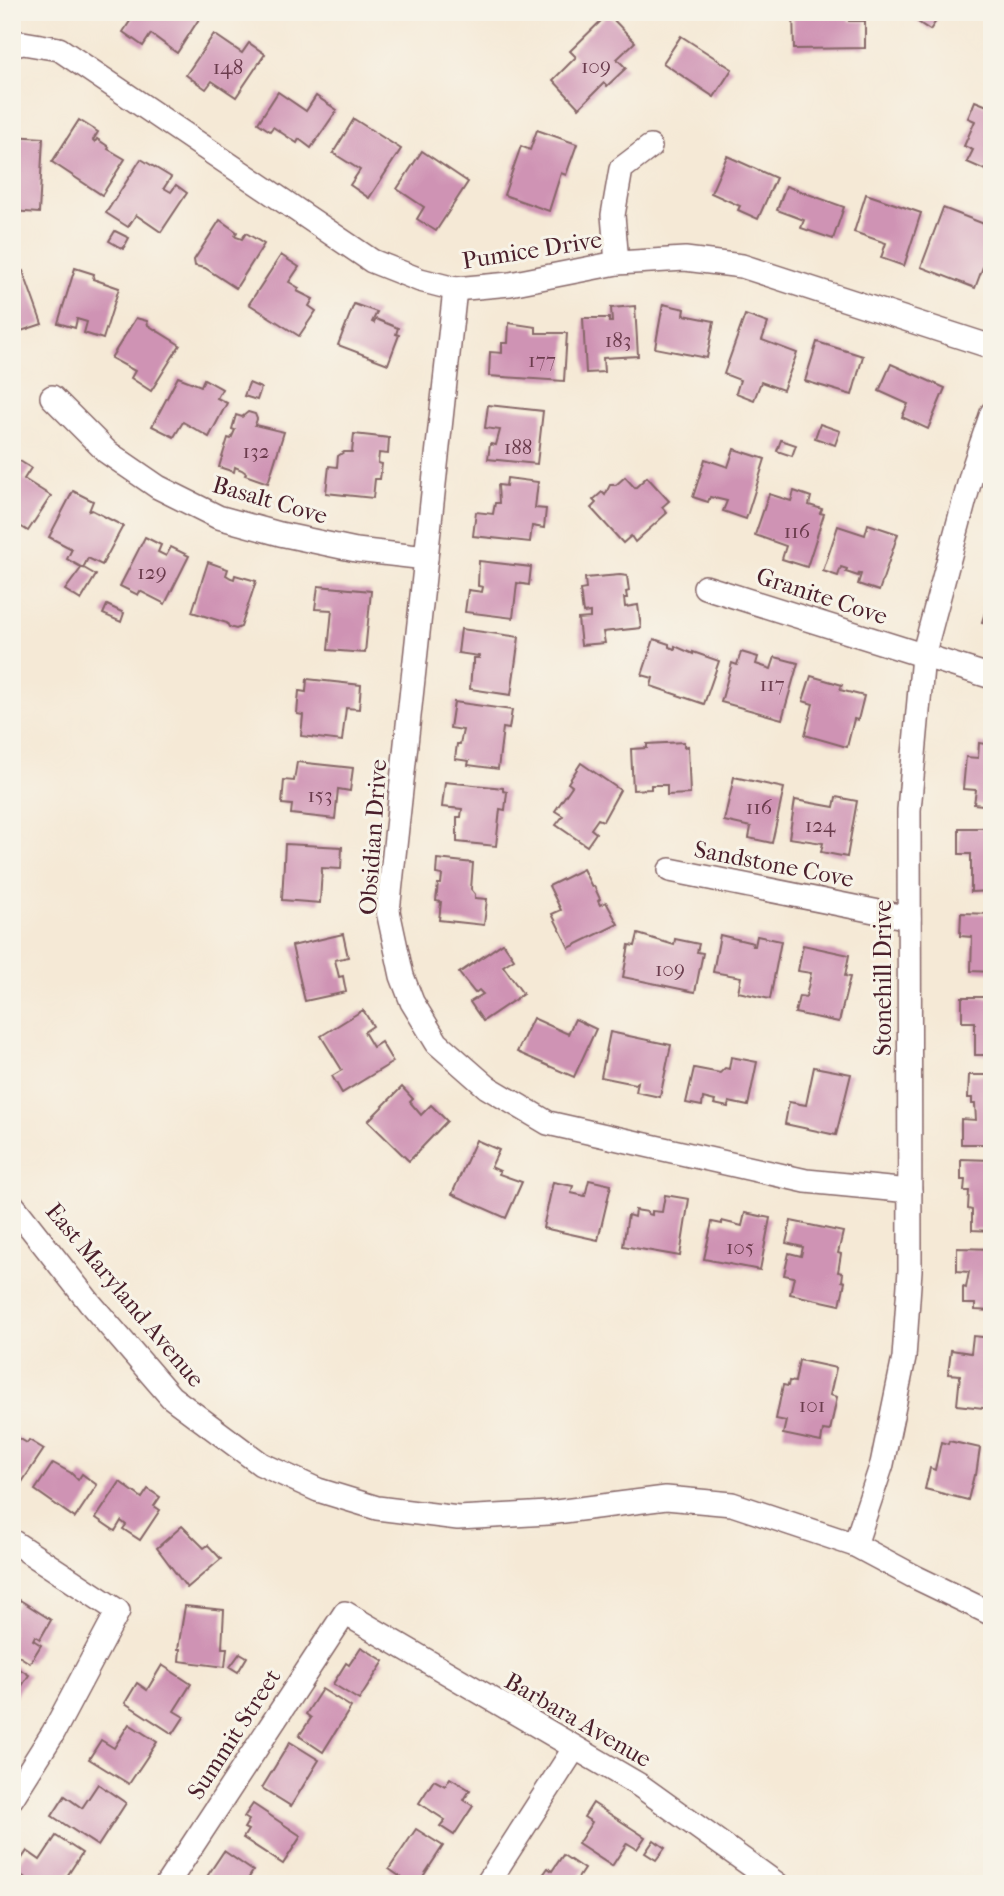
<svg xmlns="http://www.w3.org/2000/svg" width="1004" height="1896" viewBox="0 0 1004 1896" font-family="'IM FELL French Canon',serif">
<rect width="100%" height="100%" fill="#f7f3e8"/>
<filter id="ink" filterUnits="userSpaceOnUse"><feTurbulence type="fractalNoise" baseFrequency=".0143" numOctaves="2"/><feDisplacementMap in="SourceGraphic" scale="14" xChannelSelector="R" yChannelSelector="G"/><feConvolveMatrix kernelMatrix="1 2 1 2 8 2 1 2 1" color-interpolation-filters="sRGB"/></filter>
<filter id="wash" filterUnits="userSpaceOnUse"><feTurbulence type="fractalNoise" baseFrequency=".00686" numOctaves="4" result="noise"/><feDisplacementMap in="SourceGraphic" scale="28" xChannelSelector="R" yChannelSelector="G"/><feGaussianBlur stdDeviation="1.57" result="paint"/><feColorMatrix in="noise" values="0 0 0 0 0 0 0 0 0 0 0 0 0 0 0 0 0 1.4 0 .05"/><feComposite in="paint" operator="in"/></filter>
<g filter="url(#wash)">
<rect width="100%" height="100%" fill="#f5e9d6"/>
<g id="blocks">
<g fill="#cf93b4">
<polygon points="136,12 189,12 199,19 177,53 151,34 143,46 123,32"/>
<polygon points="793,12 849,12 849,21 865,21 865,48 794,49"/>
<polygon points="903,12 942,12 930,30"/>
<polygon points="608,14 635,42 617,59 626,68 607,86 604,83 579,108 553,80 576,57 570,51"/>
<polygon points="214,34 242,53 249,43 265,54 236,97 212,81 206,89 186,75"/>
<polygon points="681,36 732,69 714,97 663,63"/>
<polygon points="278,92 306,111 316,96 337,110 311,148 299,139 297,143 273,127 270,131 258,123"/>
<polygon points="975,101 992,108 992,173 967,162 973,150 964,146 975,121 968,118"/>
<polygon points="354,119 401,149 369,198 350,185 360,170 333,153"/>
<polygon points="79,120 98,132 93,140 95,142 97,139 109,147 108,149 125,159 102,195 52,162"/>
<polygon points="537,130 577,144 566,175 561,173 549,211 504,195 521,146 530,150"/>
<polygon points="12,136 43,138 39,213 12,211"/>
<polygon points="422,151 468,182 436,231 417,219 424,207 397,189"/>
<polygon points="727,156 776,178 758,219 738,210 740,206 711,193"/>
<polygon points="141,159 171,177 164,188 171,192 176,185 187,193 161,232 136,215 128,227 106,213"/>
<polygon points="786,186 844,207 833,239 801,228 804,220 777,210"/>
<polygon points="866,194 921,213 904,266 881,258 886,243 854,232"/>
<polygon points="943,208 992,227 992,243 975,288 921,267"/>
<polygon points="220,220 237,232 235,236 236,237 242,239 246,233 264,244 236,288 205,268 195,266 194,260"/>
<polygon points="115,231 129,238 123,249 109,241"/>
<polygon points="281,255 299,267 289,282 299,288 297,291 313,299 309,306 316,311 299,336 249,304"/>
<polygon points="75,268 94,274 93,279 119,288 103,339 84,333 87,322 77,319 75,328 58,323"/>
<polygon points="23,271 42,324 21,331 15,313 12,314 12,274"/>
<polygon points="354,304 377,312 372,322 374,323 376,319 398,328 396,334 399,335 388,364 338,345"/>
<polygon points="663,304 685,309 684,315 714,321 707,358 655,348"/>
<polygon points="635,306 638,356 603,358 604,372 586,373 583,318 609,318 609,322 612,322 611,308"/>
<polygon points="745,315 768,323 762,340 797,353 783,390 761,382 754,400 736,393 740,380 724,374"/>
<polygon points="136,318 147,321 148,325 180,345 151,391 131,378 135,371 111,358"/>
<polygon points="509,323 536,327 536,333 567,333 564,381 489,376 490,352 502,353 502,343 508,343"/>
<polygon points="817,342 863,356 852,395 805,381"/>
<polygon points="891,364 945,388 928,429 902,417 908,404 879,391"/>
<polygon points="178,377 201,386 204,379 222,389 217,398 227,403 209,437 183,422 174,437 152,426"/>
<polygon points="249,383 261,388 257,400 244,396"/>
<polygon points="488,405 543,411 537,464 488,459 490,444 496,445 500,430 485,428"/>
<polygon points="248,412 255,414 257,419 255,425 284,432 268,483 245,475 246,473 242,470 235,467 234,472 219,467 228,438 231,439 235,430 232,429 236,415 242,417"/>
<polygon points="820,424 840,431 835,445 815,438"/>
<polygon points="354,434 389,438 388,454 379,453 378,463 382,464 380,479 375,479 373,498 326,493 329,466 337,467 338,456 344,452 352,452"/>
<polygon points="781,440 796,445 792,456 777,451"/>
<polygon points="734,449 765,459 746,519 723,511 727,501 710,497 708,502 693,497 705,459 728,467"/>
<polygon points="12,456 31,468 24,479 51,496 28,531 12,521"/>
<polygon points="625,477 635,488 647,477 669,501 662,507 667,513 635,542 631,536 623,543 591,508 596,503 593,500 602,492 605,495 610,485 616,485"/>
<polygon points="507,478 538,482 535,508 546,509 544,528 532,526 530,542 473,536 476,512 493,514 495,503 499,503 498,485 506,486"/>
<polygon points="73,491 93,501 89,511 92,510 123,526 102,565 88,558 83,568 67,559 72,549 49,537"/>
<polygon points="794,491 811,497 809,505 822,509 820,513 824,514 807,567 782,559 786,546 755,535 769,494 791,501"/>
<polygon points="868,524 898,534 879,591 858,584 861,574 859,573 858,576 846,572 847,569 841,567 838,576 823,571 838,526 865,535"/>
<polygon points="145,537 161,545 158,552 166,556 171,547 189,556 165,604 140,591 138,595 120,586"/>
<polygon points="479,561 531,567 529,585 517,583 513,618 465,612 468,590 482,592 483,587 478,586"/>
<polygon points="208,562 228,569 226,575 231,578 234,579 235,575 256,581 241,627 236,629 229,627 227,623 192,612"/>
<polygon points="82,567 96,575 81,600 65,590"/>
<polygon points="620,575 627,576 629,591 626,592 627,598 624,598 625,607 638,605 641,628 603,632 605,643 581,645 578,619 590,618 590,612 583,613 580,590 586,589 585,578"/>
<polygon points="318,586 371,591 365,653 328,650 332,610 315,609"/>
<polygon points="992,590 992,625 982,622"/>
<polygon points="107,605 124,613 121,622 103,614"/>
<polygon points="461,629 519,637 511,695 470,689 472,664 474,664 474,658 479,658 479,656 458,653"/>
<polygon points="654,639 669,644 669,647 675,649 675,646 693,654 693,652 719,661 704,704 651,686 653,678 642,675"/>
<polygon points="741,652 758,657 756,664 771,669 775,657 798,663 782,719 721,702 732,663 737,665"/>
<polygon points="811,676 842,685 840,690 864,696 858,720 854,719 847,747 805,735 813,704 803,701"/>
<polygon points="307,679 361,685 359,709 346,708 342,741 301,736 303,715 297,714 299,691 306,692"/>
<polygon points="454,702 512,710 509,729 503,728 498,769 468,765 469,761 455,759 457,744 460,744 463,730 450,728"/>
<polygon points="684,742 684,747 688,746 690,794 667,795 667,785 651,785 651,789 633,790 631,749 647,748 647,744"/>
<polygon points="979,743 992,745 992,806 974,804 976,790 963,789 966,757 978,758"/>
<polygon points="297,762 353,768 350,791 338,789 335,819 291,814 292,805 282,804 284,780 294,781"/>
<polygon points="581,763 620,790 603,821 598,819 591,829 596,833 587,846 556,825 563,816 555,811 572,786 568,783"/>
<polygon points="734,777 784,788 772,843 749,838 751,827 724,821"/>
<polygon points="445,782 503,788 503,791 507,792 505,810 500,809 496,846 457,842 457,817 461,817 462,809 442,807"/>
<polygon points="836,797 857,801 847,857 821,852 823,843 789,838 795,800 834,807"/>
<polygon points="959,828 992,828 992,891 971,892 971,854 959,854"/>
<polygon points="285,844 342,847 341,869 322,868 320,903 282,900"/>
<polygon points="437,859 473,863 471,889 475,894 475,898 487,899 484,925 439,920 441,902 436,901 438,884 441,884 442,875 436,874"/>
<polygon points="583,869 592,887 594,886 600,899 598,901 600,905 606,902 618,924 569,948 552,914 561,910 549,886"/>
<polygon points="961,913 992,914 992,972 971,971 972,937 960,936"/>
<polygon points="343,934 348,957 335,960 339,977 343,976 346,992 305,1001 292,946"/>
<polygon points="638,934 674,945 675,939 699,944 697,952 703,953 695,992 623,977 629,945 635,946"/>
<polygon points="720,935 753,943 752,946 755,946 757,936 781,941 770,999 738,992 741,977 713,972"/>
<polygon points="503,943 514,959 503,966 523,994 483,1021 470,1002 483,994 479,990 475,993 459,973"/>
<polygon points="803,945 849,955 845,976 850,977 839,1022 795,1013 799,996 806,997 811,973 798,971"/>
<polygon points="962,997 992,997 992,1055 975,1055 975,1022 962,1022"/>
<polygon points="363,1010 373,1026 364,1032 373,1047 381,1042 393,1062 342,1093 332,1076 342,1070 321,1036"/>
<polygon points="533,1018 568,1034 575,1019 596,1029 574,1077 517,1052"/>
<polygon points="610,1032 671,1045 660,1097 636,1092 638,1082 635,1084 601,1077"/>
<polygon points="731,1057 757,1062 748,1106 729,1102 728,1107 714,1104 715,1101 703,1098 702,1106 686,1103 694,1068 720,1073 725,1068 729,1069"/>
<polygon points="814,1067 851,1074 836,1135 785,1124 789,1102 806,1105"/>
<polygon points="969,1075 992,1075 992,1147 986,1147 986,1144 961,1144 961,1119 976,1120 975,1104 972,1104 972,1098 968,1098"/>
<polygon points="402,1087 413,1099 410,1102 421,1115 431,1105 447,1121 409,1161 368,1121"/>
<polygon points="476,1140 499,1150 491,1167 500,1171 499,1174 522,1182 506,1218 452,1194"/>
<polygon points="961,1159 992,1160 992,1231 972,1230 972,1210 968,1209 969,1191 964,1191 965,1180 961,1180"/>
<polygon points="589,1180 611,1185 598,1240 543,1228 553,1182 573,1186 571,1193 585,1196"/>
<polygon points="665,1195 689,1199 680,1256 623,1246 628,1215 634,1217 635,1210 648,1212 648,1214 652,1215 652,1211 662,1212"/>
<polygon points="745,1213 770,1218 760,1270 704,1259 712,1222 722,1224 722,1221 742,1226"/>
<polygon points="791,1221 843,1232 838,1253 841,1254 838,1272 843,1273 842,1281 845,1282 840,1305 790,1294 794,1277 784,1275 789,1253 801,1256 803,1247 786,1243"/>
<polygon points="957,1248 992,1249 992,1311 975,1310 975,1304 963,1304 963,1287 966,1288 969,1272 957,1271"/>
<polygon points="973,1336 992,1338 992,1409 957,1405 960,1375 948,1374 951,1350 971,1353"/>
<polygon points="799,1360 836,1368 830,1395 837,1397 830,1431 823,1430 821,1442 783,1434 786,1421 776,1419 783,1385 788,1386 789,1381 795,1382"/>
<polygon points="12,1434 27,1443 29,1440 44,1449 22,1482 17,1478 15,1481 12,1480"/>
<polygon points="949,1441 980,1448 976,1475 974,1475 968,1500 925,1489 930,1468 935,1470 941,1442 948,1444"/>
<polygon points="53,1463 71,1473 78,1480 82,1474 97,1485 75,1518 35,1490"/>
<polygon points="120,1482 142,1498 148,1489 160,1497 154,1506 160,1510 140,1540 123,1529 126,1525 121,1521 115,1531 96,1518"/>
<polygon points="182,1526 204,1548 208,1545 221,1559 187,1588 157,1548"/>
<polygon points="20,1600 51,1620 40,1639 35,1636 33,1640 41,1645 30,1663 12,1652 12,1612"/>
<polygon points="185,1606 224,1610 222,1648 227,1648 225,1667 179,1661 180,1649 178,1649"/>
<polygon points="361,1647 384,1661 359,1700 333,1684 346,1663 349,1665"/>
<polygon points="240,1653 247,1657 238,1672 230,1667"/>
<polygon points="12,1664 29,1675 12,1701"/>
<polygon points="162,1665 191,1684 174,1711 184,1717 173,1734 125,1703 137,1683 147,1690"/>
<polygon points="322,1689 351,1707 323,1752 299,1736 311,1718 306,1714"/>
<polygon points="129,1724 157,1742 129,1784 89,1759 101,1740 114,1748"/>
<polygon points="290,1742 319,1760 291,1806 262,1788"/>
<polygon points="450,1778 470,1790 464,1800 473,1806 454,1835 440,1826 445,1820 419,1803 434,1780 445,1786"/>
<polygon points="98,1784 126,1803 98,1846 52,1816 65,1796 82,1808"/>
<polygon points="593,1803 645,1837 637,1849 627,1843 612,1866 578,1844 592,1822 584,1817"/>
<polygon points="253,1804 301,1836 283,1864 243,1838 248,1830 244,1828 249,1820 244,1817"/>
<polygon points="416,1829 443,1846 418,1884 411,1884 389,1869"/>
<polygon points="56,1836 82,1853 62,1884 34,1884 14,1870 27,1851 40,1860"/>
<polygon points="654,1840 665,1848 656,1860 645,1853"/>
<polygon points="224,1851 253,1871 245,1884 202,1884"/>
<polygon points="563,1855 584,1869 574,1884 538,1882 548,1868 552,1871"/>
</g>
</g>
</g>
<g filter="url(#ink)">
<use href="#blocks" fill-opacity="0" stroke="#866667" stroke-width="2"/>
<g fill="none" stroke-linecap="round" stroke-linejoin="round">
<g stroke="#866667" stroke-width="26">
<g id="minor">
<polyline points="12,46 23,43 59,49 372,261 420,280 455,289 510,284 617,263 685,259 742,266 992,347"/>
<polyline points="617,263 613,215 621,169 650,147"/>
<polyline points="455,289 388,911 402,976 412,1002 437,1043 487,1087 548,1123 806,1181 910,1191"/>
<polyline points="52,397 107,452 158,487 218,517 280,534 356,550 426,558"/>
<polyline points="705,587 992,677"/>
<polyline points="670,870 909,918"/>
<polyline points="12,1204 89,1302 171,1397 261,1464 318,1490 377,1508 458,1518 548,1513 666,1498 732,1504 855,1545 913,1576 992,1614"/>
<polyline points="12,1541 118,1611 53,1733 12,1798"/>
<polyline points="855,1545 882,1464 904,1358 910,1270 909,810 923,656 973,469 992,413"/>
<polyline points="167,1884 345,1613 639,1785 777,1884"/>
<polyline points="487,1884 574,1749"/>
</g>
</g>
<use href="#minor" stroke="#fff" stroke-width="23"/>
</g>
</g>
<g text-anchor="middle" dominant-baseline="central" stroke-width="6" stroke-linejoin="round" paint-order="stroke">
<g font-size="21" fill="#6b3c4d">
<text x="596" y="66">109</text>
<text x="228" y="67">148</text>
<text x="618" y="340">183</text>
<text x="542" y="360">177</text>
<text x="518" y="447">188</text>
<text x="256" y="451">132</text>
<text x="797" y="531">116</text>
<text x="152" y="572">129</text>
<text x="772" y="684">117</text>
<text x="320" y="795">153</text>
<text x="759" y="807">116</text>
<text x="820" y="825">124</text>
<text x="670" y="969">109</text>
<text x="740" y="1247">105</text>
<text x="812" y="1405">101</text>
</g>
<g font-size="24" fill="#4a1f2b" stroke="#f7f3e8">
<text transform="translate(532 250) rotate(-9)">Pumice Drive</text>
<text transform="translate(270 500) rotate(16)">Basalt Cove</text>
<text transform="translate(822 596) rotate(18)">Granite Cove</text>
<text transform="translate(373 837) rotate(-86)">Obsidian Drive</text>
<text transform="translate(774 864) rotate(11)">Sandstone Cove</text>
<text transform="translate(883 978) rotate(-90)">Stonehill Drive</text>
<text transform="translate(125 1295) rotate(50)">East Maryland Avenue</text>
<text transform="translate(578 1720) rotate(30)">Barbara Avenue</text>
<text transform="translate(234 1734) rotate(-57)">Summit Street</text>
</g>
</g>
<rect width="1004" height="1896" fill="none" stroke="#f7f3e8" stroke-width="42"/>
</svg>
